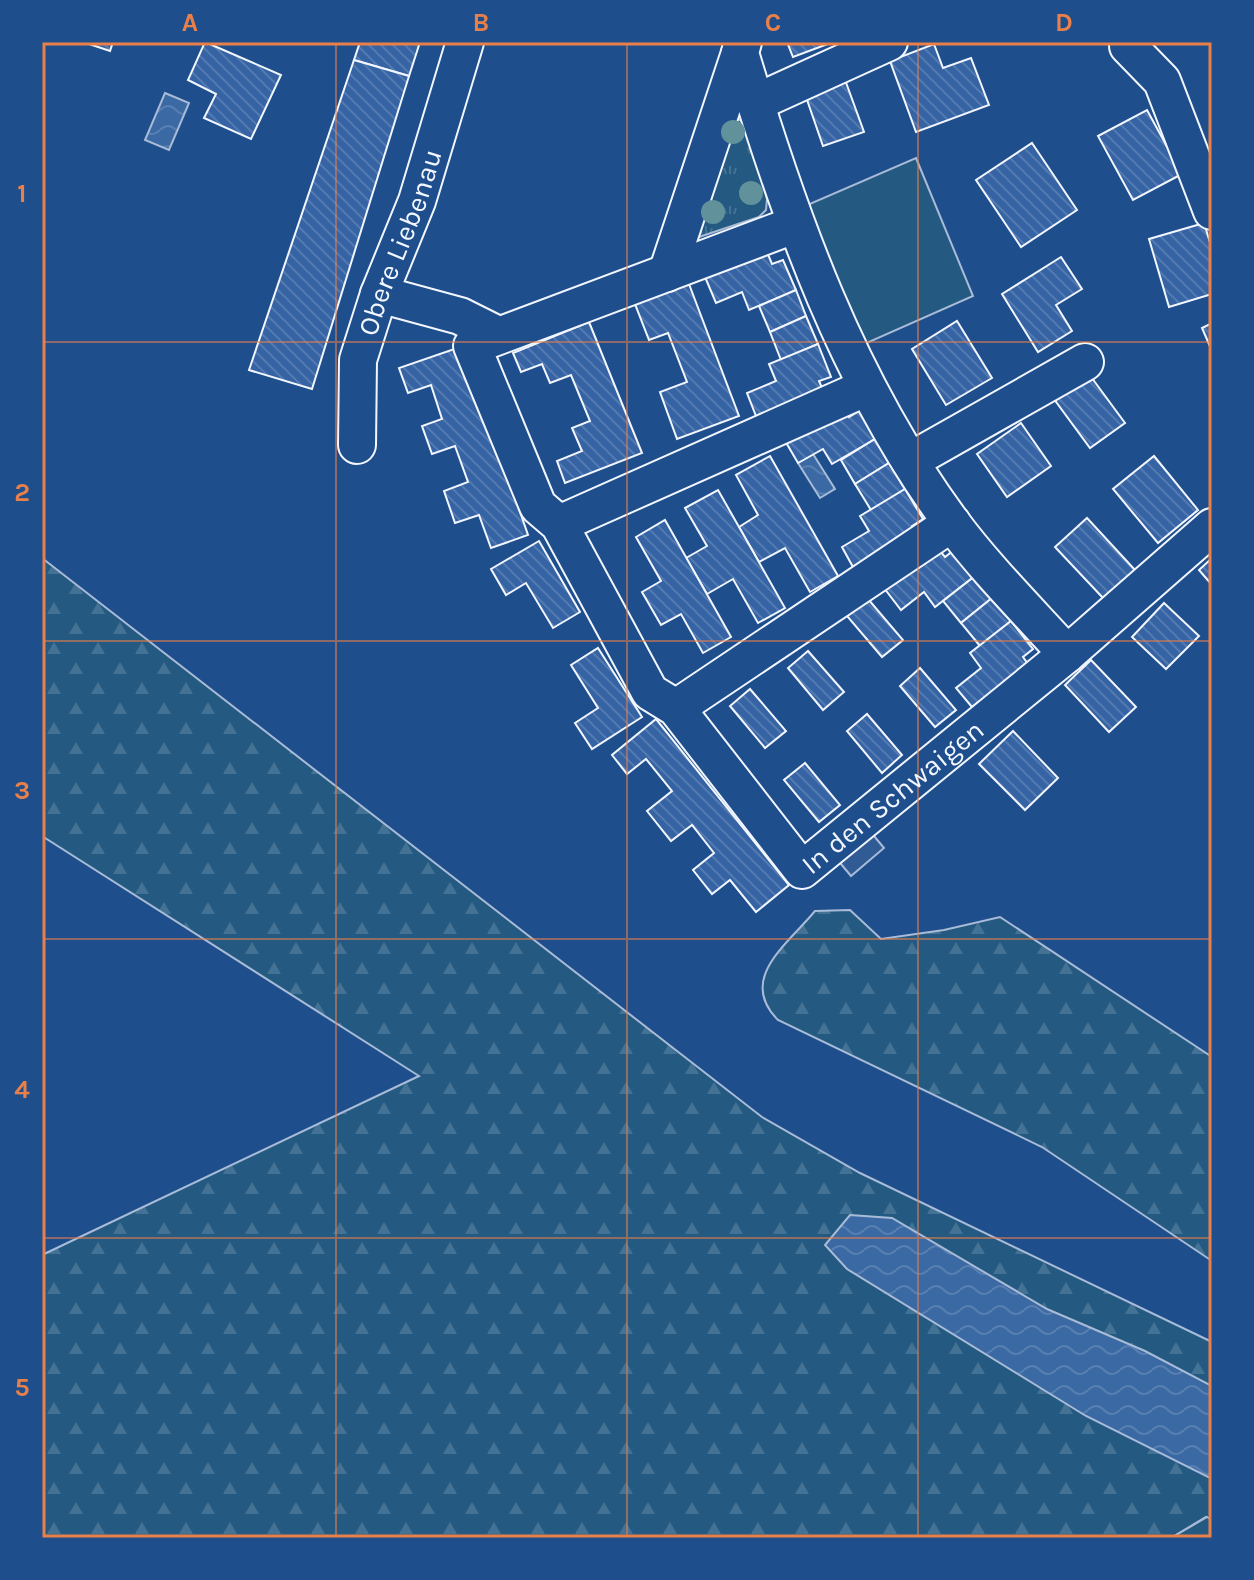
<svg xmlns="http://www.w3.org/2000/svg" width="1254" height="1580" viewBox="0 0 1254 1580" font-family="Karla,sans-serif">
<defs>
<pattern id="grass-tufts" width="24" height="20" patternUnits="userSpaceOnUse" patternTransform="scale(2)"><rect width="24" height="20" fill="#245a82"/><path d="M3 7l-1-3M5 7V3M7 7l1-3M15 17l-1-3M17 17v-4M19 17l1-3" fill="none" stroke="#447295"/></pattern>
<pattern id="forest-firs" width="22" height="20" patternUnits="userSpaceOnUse" patternTransform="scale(2)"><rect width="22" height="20" fill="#245a82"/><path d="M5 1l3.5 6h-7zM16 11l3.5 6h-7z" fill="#447295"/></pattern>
<pattern id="water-waves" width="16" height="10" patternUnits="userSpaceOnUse" patternTransform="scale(2)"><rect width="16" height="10" fill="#3b69a3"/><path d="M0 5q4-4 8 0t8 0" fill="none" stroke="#587fb1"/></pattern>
<pattern id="building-back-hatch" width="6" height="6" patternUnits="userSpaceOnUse" patternTransform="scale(2)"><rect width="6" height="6" fill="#3563a3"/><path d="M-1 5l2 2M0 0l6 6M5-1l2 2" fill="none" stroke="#537ab1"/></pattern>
</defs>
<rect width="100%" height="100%" fill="#1f4e8c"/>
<polygon fill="url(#grass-tufts)" stroke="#a8bbd7" stroke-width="2" points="733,119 740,120 749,127 767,199 766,210 759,217 699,237 694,230"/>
<g fill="url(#forest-firs)" stroke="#a8bbd7" stroke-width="2">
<polygon points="42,558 762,1117 860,1173 1212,1342 1212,1520 1206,1517 1171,1538 42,1538 42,1255 419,1076 42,836"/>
<path d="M 850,910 L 881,939 L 944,930 L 1000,917 L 1212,1057 L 1212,1261 L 1042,1147 L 778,1020 C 737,979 787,945 815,911 Z"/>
</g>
<g fill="#245a82" stroke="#a8bbd7" stroke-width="2">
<polygon points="916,158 973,296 860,346 805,206"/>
<polygon points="1207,1517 1212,1520 1212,1538 1171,1538"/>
</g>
<polygon fill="#305b95" stroke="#a8bbd7" stroke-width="2" points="869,830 884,848 851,876 836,858"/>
<g fill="url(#water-waves)" stroke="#a8bbd7" stroke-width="2">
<polygon points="165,93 189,103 169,150 145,140"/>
<polygon points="813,454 835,489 820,498 798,463"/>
<polygon points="850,1215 892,1218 1047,1309 1145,1351 1212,1386 1212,1479 1086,1416 847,1269 825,1245"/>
</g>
<g fill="url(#building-back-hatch)" stroke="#f2f6ff" stroke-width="2">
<polygon points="83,42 113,42 110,51"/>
<polygon points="205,42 281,75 251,139 204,118 216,94 188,80"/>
<polygon points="360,42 420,42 409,76 354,60"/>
<polygon points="787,42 833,42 793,57"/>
<polygon points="934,44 943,68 971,58 989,105 916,132 890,61"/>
<polygon points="354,60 409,76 312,389 249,370"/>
<polygon points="844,77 864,132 823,146 804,91"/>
<polygon points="1147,110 1182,174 1133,200 1098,136"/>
<polygon points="1032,143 1077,210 1021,247 976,180"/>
<polygon points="1204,223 1212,249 1212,294 1169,307 1149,239"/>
<polygon points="767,252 772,264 783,260 796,290 749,310 742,292 716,303 705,277"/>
<polygon points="1061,257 1082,289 1056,305 1072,331 1038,352 1002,294"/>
<polygon points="689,284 739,416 677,439 660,392 687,382 668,333 649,340 635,304"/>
<polygon points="796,290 806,316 770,332 759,306"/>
<polygon points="806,316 818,344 781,360 770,332"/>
<polygon points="957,321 992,378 946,405 912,349"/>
<polygon points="589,322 642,453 565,483 557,461 582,451 572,428 590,421 571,375 550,383 542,364 521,372 513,353"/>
<polygon points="1212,323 1212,351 1202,328"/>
<polygon points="818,344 831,377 819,381 823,390 756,416 747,393 776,381 769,364"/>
<polygon points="463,346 528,535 491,548 479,515 455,523 444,491 468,482 455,446 432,454 422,426 442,419 431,385 408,393 399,368"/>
<polygon points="1086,370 1125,423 1090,448 1051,395"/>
<polygon points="842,405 849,417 859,411 875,439 832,464 823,449 798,463 784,439"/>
<polygon points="1021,423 1051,466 1007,497 977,454"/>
<polygon points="875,439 889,463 855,484 841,460"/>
<polygon points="770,456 838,576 810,592 785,548 759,562 739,527 758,515 736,475"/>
<polygon points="1154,456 1198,510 1158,543 1113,489"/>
<polygon points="889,463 905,489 871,510 855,484"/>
<polygon points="905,489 923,519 912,526 916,534 854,569 842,547 869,531 860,516"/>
<polygon points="718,490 785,608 758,623 733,579 707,594 686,558 707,546 685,508"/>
<polygon points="1087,518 1135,570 1104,599 1055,547"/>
<polygon points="665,520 731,637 703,653 681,614 661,625 642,592 661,581 636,537"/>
<polygon points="539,541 580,612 553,628 526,583 506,595 491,569"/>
<polygon points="936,546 945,557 954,550 975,576 935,607 924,592 901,610 884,588"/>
<polygon points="1212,558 1212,585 1199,570"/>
<polygon points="975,576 992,598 961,623 943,601"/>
<polygon points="992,598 1011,621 980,646 961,623"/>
<polygon points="868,599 903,640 882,657 847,616"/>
<polygon points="1164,603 1199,636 1166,669 1132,637"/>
<polygon points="1011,621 1033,649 1023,657 1028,664 972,707 956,688 981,668 970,653"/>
<polygon points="598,648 642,717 592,749 575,723 598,708 571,665"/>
<polygon points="808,651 844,692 823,710 788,668"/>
<polygon points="1091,660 1136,707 1109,732 1065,685"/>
<polygon points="920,668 956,710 935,727 900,686"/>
<polygon points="750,689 786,731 765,748 730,706"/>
<polygon points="867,714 902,755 882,773 847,731"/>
<polygon points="656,719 789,885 756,912 730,880 712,894 693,870 714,853 692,825 671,841 647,811 672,791 646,759 627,774 612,755"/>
<polygon points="1013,731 1058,778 1025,810 979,764"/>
<polygon points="805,763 840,805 819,822 784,780"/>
</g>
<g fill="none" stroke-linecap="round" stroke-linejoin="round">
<g stroke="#f2f6ff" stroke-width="40">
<g id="minor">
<path d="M 743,42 L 740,53 C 790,219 847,381 951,522 C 985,568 1028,611 1067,654 L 1212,527"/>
<polyline points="1128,46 1162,81 1212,211"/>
<polyline points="755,103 889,42"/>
<path id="s1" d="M 794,225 L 472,346 L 538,506 L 559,524 L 650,692 L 676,708 L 802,870 L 1067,654"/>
<polyline points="667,273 740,53"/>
<polyline points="379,294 460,316 498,335"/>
<path id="s2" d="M 357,445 L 358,360 L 379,294 L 417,201 L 465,42"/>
<polyline points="910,461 1085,362"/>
<polyline points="559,524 865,388"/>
<polyline points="676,708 952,523"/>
</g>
</g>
<use href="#minor" stroke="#1f4e8c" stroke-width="36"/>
</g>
<g fill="#61919a">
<circle cx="733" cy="132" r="12"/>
<circle cx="751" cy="193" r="12"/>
<circle cx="713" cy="212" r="12"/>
</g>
<path fill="none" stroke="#ea8049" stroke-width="2" stroke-opacity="0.55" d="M 336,42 L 336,1538M 627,42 L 627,1538M 918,42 L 918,1538M 42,342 L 1212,342M 42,641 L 1212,641M 42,939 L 1212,939M 42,1238 L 1212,1238"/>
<g text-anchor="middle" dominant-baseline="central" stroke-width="6" stroke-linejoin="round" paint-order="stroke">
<g font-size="28" fill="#f2f6ff" stroke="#1f4e8c">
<text stroke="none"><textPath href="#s2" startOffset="210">Obere Liebenau</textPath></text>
<text stroke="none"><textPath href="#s1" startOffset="1088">In den Schwaigen</textPath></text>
</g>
</g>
<rect width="1254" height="1580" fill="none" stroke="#1f4e8c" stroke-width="88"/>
<rect x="44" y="44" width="1166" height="1492" fill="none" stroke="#ea8049" stroke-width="3"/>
<g font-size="26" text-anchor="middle" font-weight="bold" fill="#ea8049">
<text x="190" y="31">A</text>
<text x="481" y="31">B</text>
<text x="773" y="31">C</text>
<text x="1064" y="31">D</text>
<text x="22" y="202">1</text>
<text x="22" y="501">2</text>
<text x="22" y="799">3</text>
<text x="22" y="1098">4</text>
<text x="22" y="1396">5</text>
</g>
</svg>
